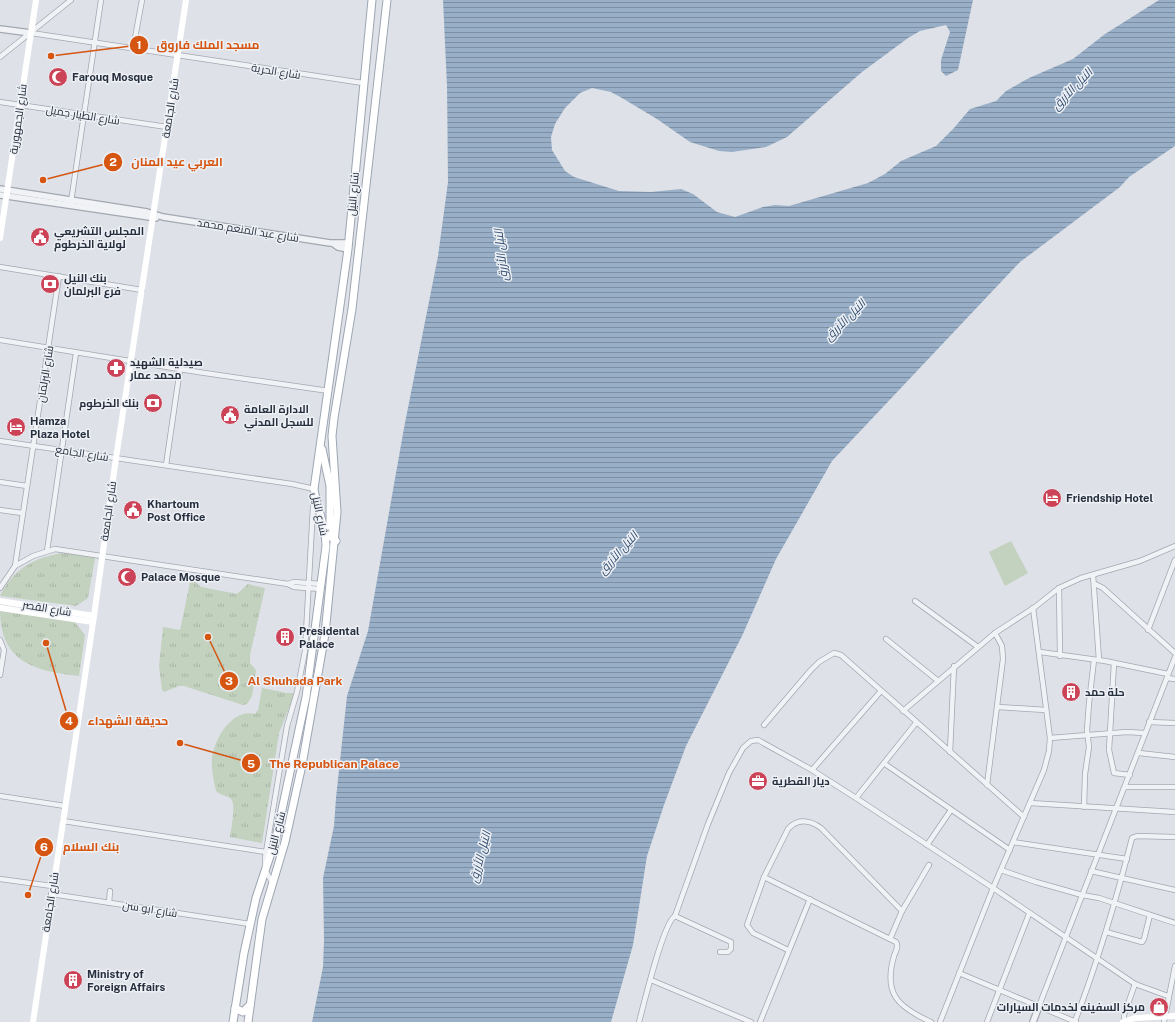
<svg xmlns="http://www.w3.org/2000/svg" width="1175" height="1022" viewBox="0 0 1175 1022" font-family="'Public Sans',Cairo,sans-serif">
<defs>
<pattern id="park-tufts" width="24" height="20" patternUnits="userSpaceOnUse"><rect width="24" height="20" fill="#c3d1bf"/><path d="M3 7l-1-3M5 7V3M7 7l1-3M15 17l-1-3M17 17v-4M19 17l1-3" fill="none" stroke="#a8b4a5"/></pattern>
<pattern id="water-rules" width="6" height="5" patternUnits="userSpaceOnUse"><rect width="6" height="5" fill="#99afc7"/><path d="M0 2.5h6" fill="none" stroke="#7d8fa3"/></pattern>
</defs>
<rect width="100%" height="100%" fill="#dee1e7"/>
<polygon fill="#c3d1bf" points="1011,541 1028,573 1005,586 989,552"/>
<g fill="url(#park-tufts)">
<path d="M 63,553 L 79,554 L 95,558 L 88,598 L 76,606 L 0,596 C 13,569 35,557 63,553 Z"/>
<polygon points="191,578 201,587 237,594 248,584 265,588 250,655 250,663 256,670 252,696 247,704 243,705 184,686 179,686 164,692 162,690 159,666 163,627 180,630"/>
<path d="M 0,609 L 74,621 L 85,635 L 79,676 C 34,671 0,662 0,609 Z"/>
<path d="M 262,688 L 287,693 L 295,693 L 279,733 L 262,843 L 230,837 C 231,829 237,802 230,798 C 225,795 220,795 216,791 C 214,781 211,770 212,759 C 214,739 232,708 255,714 L 258,710 Z"/>
</g>
<polygon fill="url(#water-rules)" points="443,0 973,0 958,70 946,76 941,71 941,60 950,32 946,25 920,31 908,38 862,72 787,137 766,147 732,152 719,151 690,142 657,119 622,98 611,92 592,88 580,93 565,108 555,124 551,137 552,150 565,171 574,177 619,191 651,192 681,189 693,194 717,212 735,217 763,207 775,205 789,206 868,183 885,174 901,161 936,146 954,128 970,109 996,101 1006,91 1029,78 1073,59 1105,34 1159,0 1175,0 1175,146 1129,177 1120,187 1020,262 832,461 776,559 742,636 686,746 664,805 647,856 633,945 611,1022 312,1022 323,967 324,940 323,878 334,826 336,798 347,696 368,631 404,428 438,256 448,182 447,86"/>
<g fill="none" stroke-linecap="round" stroke-linejoin="round">
<g stroke="#a3a8b1" stroke-width="6">
<g id="minor">
<polyline points="31,33 363,83"/>
<polyline points="133,49 142,0"/>
<polyline points="0,57 71,0"/>
<polyline points="0,102 167,127"/>
<polyline points="71,202 101,0"/>
<polyline points="0,267 142,290"/>
<polyline points="0,340 198,372 329,391"/>
<polyline points="0,441 292,484 314,489 305,651 297,692 287,726 265,858 265,870 272,882"/>
<polyline points="166,465 180,369"/>
<polyline points="0,482 27,486"/>
<polyline points="0,510 22,513"/>
<polyline points="47,551 76,353"/>
<polyline points="15,566 59,276"/>
<polyline points="1093,575 1099,660"/>
<polyline points="288,584 294,582 322,584"/>
<polyline points="1095,584 1103,588 1175,653"/>
<polyline points="0,588 15,566 33,556 55,549 288,584 294,587 321,589"/>
<polyline points="1059,588 1060,656"/>
<polyline points="915,601 978,647"/>
<polyline points="1148,630 1175,560"/>
<polyline points="886,639 937,680"/>
<polyline points="0,640 4,650 0,675"/>
<polyline points="1040,652 1105,661 1168,674"/>
<polyline points="1114,663 1109,750 1114,773 1130,775"/>
<polyline points="1167,678 1175,679"/>
<polyline points="998,707 1046,710"/>
<polyline points="903,711 995,633 1035,607 1059,588 1081,578 1140,561 1175,546"/>
<polyline points="1149,722 1175,723"/>
<polyline points="764,725 810,671 819,662 834,653 841,655 1024,817"/>
<polyline points="1050,738 1127,732 1144,733"/>
<polyline points="950,752 954,666"/>
<polyline points="1139,753 1175,757"/>
<polyline points="885,764 1010,850"/>
<polyline points="812,770 881,691"/>
<polyline points="987,785 1003,659 1002,646 995,633"/>
<polyline points="1126,787 1175,787"/>
<polyline points="0,796 65,806"/>
<polyline points="856,798 916,723"/>
<polyline points="1030,803 1175,812"/>
<polyline points="1084,807 1085,774 1089,747 1087,730 1089,703 1094,660"/>
<polyline points="63,821 266,852"/>
<polyline points="1013,842 1127,859"/>
<polyline points="927,845 951,810"/>
<polyline points="1001,870 1036,882 1082,895 1099,898 1175,923"/>
<polyline points="1091,871 1175,890"/>
<path d="M 764,877 L 896,942 C 899,946 896,951 894,956 C 883,994 898,1007 931,1022"/>
<polyline points="0,879 52,886"/>
<polyline points="51,894 250,924"/>
<polyline points="109,903 110,891"/>
<polyline points="675,916 731,942 731,949 728,952 720,952"/>
<polyline points="1106,932 1142,942 1144,939 1150,915"/>
<polyline points="890,939 902,911 929,865"/>
<path d="M 788,950 L 753,933 L 747,925 L 764,877 L 788,829 C 798,818 810,820 821,828 L 902,911"/>
<polyline points="959,973 1076,1022"/>
<polyline points="651,980 751,1022"/>
<polyline points="1039,1006 1175,657"/>
<path d="M 1075,1021 C 1098,961 1116,901 1132,838 L 1137,836 L 1175,837"/>
<path d="M 639,1022 C 644,1004 663,923 675,916 L 708,824 L 729,773 L 743,748 L 751,741 L 758,740 L 812,770 L 856,798 L 993,888 L 1135,984 L 1168,996"/>
<polyline points="760,1022 810,899"/>
<polyline points="940,1022 993,888 1044,770 1049,751 1050,738 1033,608"/>
<polyline points="987,1022 1029,914"/>
<polyline points="1124,1022 1124,1015 1135,984"/>
<polyline points="1164,1022 1175,966"/>
</g>
</g>
<g stroke="#a3a8b1" stroke-width="8">
<g id="tertiary">
<polyline points="0,29 31,33"/>
<polyline points="0,189 147,212 163,217 330,243 348,243"/>
<polyline points="0,195 156,218"/>
<polyline points="334,244 338,247 348,249"/>
<polyline points="1033,1022 1039,1006"/>
</g>
</g>
<g stroke="#9da6b3" stroke-width="9">
<g id="primary">
<polyline points="322,449 330,486 330,536 336,541"/>
<polyline points="235,1008 243,1012 250,1005"/>
<path d="M 233,1022 L 244,953 L 256,898 L 276,838 L 306,697 L 326,546 C 326,526 317,509 314,489 L 348,249 L 372,0"/>
<polyline points="248,1022 262,919 285,842 302,765 325,634 337,512 332,436 334,418 352,309 387,0"/>
</g>
</g>
<use href="#minor" stroke="#f0f2f6" stroke-width="4.5"/>
<use href="#tertiary" stroke="#f0f2f6" stroke-width="5.5"/>
<g stroke="#fff" stroke-width="6">
<polyline points="0,238 36,0"/>
<polyline points="0,601 94,616"/>
<polyline points="0,608 93,622"/>
<polyline points="33,1022 94,616 116,458 186,0"/>
<polyline points="1123,1022 1135,1018 1175,1016"/>
</g>
<use href="#primary" stroke="#fff" stroke-width="7"/>
</g>
<defs>
<g id="mosque-disc" transform="scale(1)"><circle r="9.5" fill="#cc4357" stroke="#edf0f5"/><path d="M3.5-4.9A6 6 0 1 0 3.5 4.9A5 5 0 1 1 3.5-4.9Z" fill="#fff"/></g>
<g id="civic-disc" transform="scale(1)"><circle r="9.5" fill="#cc4357" stroke="#edf0f5"/><path d="M-.6-6.5H3V-4.5H.6V-3L4-1V1h2V6H-6V1h2V-1L-.6-3ZM-1.2 2.5V6h2.4V2.5Z" fill="#fff"/></g>
<g id="bank-disc" transform="scale(1)"><circle r="9.5" fill="#cc4357" stroke="#edf0f5"/><path d="M-6-4H6V4H-6ZM0-2.3a2.3 2.3 0 1 0 0 4.6a2.3 2.3 0 1 0 0-4.6Z" fill="#fff"/></g>
<g id="pharmacy-disc" transform="scale(1)"><circle r="9.5" fill="#cc4357" stroke="#edf0f5"/><path d="M-2-6h4v4h4v4h-4v4h-4v-4h-4v-4h4Z" fill="#fff"/></g>
<g id="hotel-disc" transform="scale(1)"><circle r="9.5" fill="#cc4357" stroke="#edf0f5"/><path d="M-6-4.5h1.5V1H6V5H4.5V3h-9V5H-6ZM-4 0a1.8 1.8 0 1 1 3.6 0ZM.5 0V-2.5h3Q6-2.5 6 0Z" fill="#fff"/></g>
<g id="building-disc" transform="scale(1)"><circle r="9.5" fill="#cc4357" stroke="#edf0f5"/><path d="M-4-6H4V6H1V3H-1V6H-4ZM-2.5-4.3h1.7v1.8h-1.7ZM.8-4.3h1.7v1.8H.8ZM-2.5-1h1.7V.8h-1.7ZM.8-1h1.7V.8H.8Z" fill="#fff"/></g>
<g id="office-disc" transform="scale(1)"><circle r="9.5" fill="#cc4357" stroke="#edf0f5"/><path d="M-6-3h4V-5.5h4V-3h4V5H-6ZM-1-4.5V-3h2v-1.5ZM-6 0V1H6V0Z" fill="#fff"/></g>
<g id="shop-disc" transform="scale(1)"><circle r="9.5" fill="#cc4357" stroke="#edf0f5"/><path d="M-5-2.5h2.3a2.7 3.5 0 0 1 5.4 0H5L5.5 6h-11ZM-1.5-2.5h3a1.5 2.3 0 0 0-3 0Z" fill="#fff"/></g>
</defs>
<g fill-rule="evenodd">
<use href="#mosque-disc" x="58" y="77"/>
<use href="#civic-disc" x="40" y="237"/>
<use href="#bank-disc" x="50" y="284"/>
<use href="#pharmacy-disc" x="116" y="368"/>
<use href="#bank-disc" x="153" y="403"/>
<use href="#civic-disc" x="230" y="415"/>
<use href="#hotel-disc" x="16" y="427"/>
<use href="#hotel-disc" x="1052" y="498"/>
<use href="#civic-disc" x="133" y="510"/>
<use href="#mosque-disc" x="127" y="577"/>
<use href="#building-disc" x="285" y="637"/>
<use href="#building-disc" x="1071" y="692"/>
<use href="#office-disc" x="758" y="781"/>
<use href="#building-disc" x="73" y="980"/>
<use href="#shop-disc" x="1159" y="1007"/>
</g>
<g text-anchor="middle" dominant-baseline="central" stroke-width="3" stroke-linejoin="round" paint-order="stroke">
<g font-size="11" fill="#272f3e" stroke="#edf0f5">
<text transform="translate(276 71) rotate(9)">شارع الحرية</text>
<text transform="translate(170 108) rotate(-81)">شارع الجامعة</text>
<text transform="translate(83 115) rotate(9)">شارع الطيار جميل</text>
<text transform="translate(18 119) rotate(-82)">شارع الجمهورية</text>
<text transform="translate(353 194) rotate(-85)">شارع النيل</text>
<text transform="translate(248 230) rotate(9)">شارع عبد المنعم محمد</text>
<text transform="translate(45 374) rotate(-81)">شارع البرلمان</text>
<text transform="translate(82 453) rotate(9)">شارع الجامع</text>
<text transform="translate(108 511) rotate(-82)">شارع الجامعة</text>
<text transform="translate(320 514) rotate(78)">شارع النيل</text>
<text transform="translate(47 608) rotate(9)">شارع القصر</text>
<text transform="translate(276 833) rotate(-75)">شارع النيل</text>
<text transform="translate(50 902) rotate(-81)">شارع الجامعة</text>
<text transform="translate(150 909) rotate(9)">شارع ابو سن</text>
</g>
<g font-size="11" font-weight="bold" fill="#272f3e" stroke="#edf0f5" text-anchor="start">
<text x="72" y="77">Farouq Mosque</text>
<text x="54" y="231">المجلس التشريعي<tspan x="54" dy="13">لولاية الخرطوم</tspan></text>
<text x="64" y="278">بنك النيل<tspan x="64" dy="13">فرع البرلمان</tspan></text>
<text x="130" y="362">صيدلية الشهيد<tspan x="130" dy="13">محمد عمار</tspan></text>
<text x="139" y="403" text-anchor="end">بنك الخرطوم</text>
<text x="244" y="409">الادارة العامة<tspan x="244" dy="13">للسجل المدني</tspan></text>
<text x="30" y="421">Hamza<tspan x="30" dy="13">Plaza Hotel</tspan></text>
<text x="1066" y="498">Friendship Hotel</text>
<text x="147" y="504">Khartoum<tspan x="147" dy="13">Post Office</tspan></text>
<text x="141" y="577">Palace Mosque</text>
<text x="299" y="631">Presidental<tspan x="299" dy="13">Palace</tspan></text>
<text x="1085" y="692">حلة حمد</text>
<text x="772" y="781">ديار القطرية</text>
<text x="87" y="974">Ministry of<tspan x="87" dy="13">Foreign Affairs</tspan></text>
<text x="1145" y="1007" text-anchor="end">مركز السفينه لخدمات السيارات</text>
</g>
<g font-size="12" font-style="italic" fill="#324e71" stroke="#edf0f5">
<text transform="translate(1072 89) rotate(-46)">النيل الأزرق</text>
<text transform="translate(501 255) rotate(-96)">النيل الأزرق</text>
<text transform="translate(845 320) rotate(-45)">النيل الأزرق</text>
<text transform="translate(618 553) rotate(-48)">النيل الأزرق</text>
<text transform="translate(480 857) rotate(-75)">النيل الأزرق</text>
</g>
</g>
<path fill="none" stroke="#d55511" stroke-width="1.5" d="M51 56L139 45M43 180L113 162M208 637L229 681M46 643L69 721M180 743L251 763M28 895L44 847"/>
<g fill="#d55511" stroke="#edf0f5" stroke-width="1.5">
<circle cx="51" cy="56" r="4"/>
<circle cx="43" cy="180" r="4"/>
<circle cx="208" cy="637" r="4"/>
<circle cx="46" cy="643" r="4"/>
<circle cx="180" cy="743" r="4"/>
<circle cx="28" cy="895" r="4"/>
<circle cx="139" cy="45" r="10"/>
<circle cx="113" cy="162" r="10"/>
<circle cx="229" cy="681" r="10"/>
<circle cx="69" cy="721" r="10"/>
<circle cx="251" cy="763" r="10"/>
<circle cx="44" cy="847" r="10"/>
</g>
<g font-size="12" text-anchor="middle" font-weight="bold" fill="#fff">
<text x="139" y="49">1</text>
<text x="113" y="166">2</text>
<text x="229" y="685">3</text>
<text x="69" y="725">4</text>
<text x="251" y="768">5</text>
<text x="44" y="851">6</text>
</g>
<g font-size="12" text-anchor="middle" font-weight="bold" fill="#d55511" stroke="#edf0f5" stroke-width="3" stroke-linejoin="round" paint-order="stroke">
<text x="208" y="49">مسجد الملك فاروق</text>
<text x="177" y="166">العربي عيد المنان</text>
<text x="295" y="685">Al Shuhada Park</text>
<text x="128" y="725">حديقة الشهداء</text>
<text x="334" y="768">The Republican Palace</text>
<text x="91" y="851">بنك السلام</text>
</g>
</svg>
